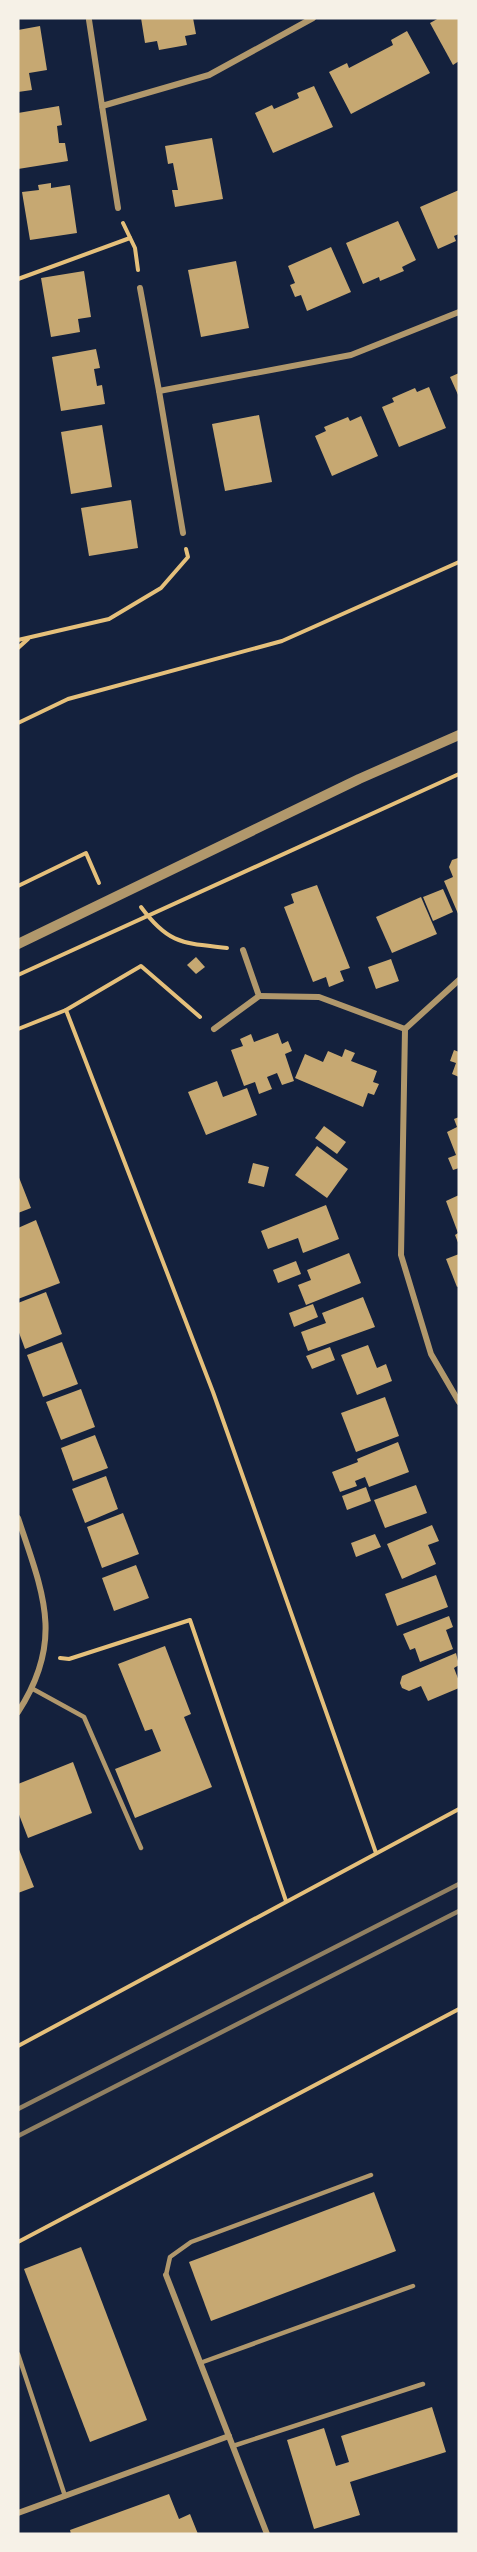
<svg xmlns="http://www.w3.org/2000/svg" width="477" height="2552" viewBox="0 0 477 2552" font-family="'Golos Text',sans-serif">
<rect width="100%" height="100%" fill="#14213d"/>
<g fill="#c6a872">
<polygon points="141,18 193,18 196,34 185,36 187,45 159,50 157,41 145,43"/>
<polygon points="439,18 459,18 459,61 453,65 430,23"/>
<polygon points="40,26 47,70 29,73 32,90 18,92 18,30"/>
<polygon points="407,31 430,73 351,114 329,72 347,63 349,68 393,45 391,40"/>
<polygon points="314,86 333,127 273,153 255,113 272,105 274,109 299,98 297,93"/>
<polygon points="59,106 62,125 57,126 59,143 65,143 68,161 18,169 18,113"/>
<polygon points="212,138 223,199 175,207 172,190 178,190 173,163 168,164 165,146"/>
<polygon points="51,183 51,188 70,185 77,233 30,240 22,192 39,190 38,185"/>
<polygon points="459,190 459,234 454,236 456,241 438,249 420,207"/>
<polygon points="398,221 416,260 402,267 404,271 380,281 379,277 363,284 346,243"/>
<polygon points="331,247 351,292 307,311 301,295 295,297 290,285 295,283 288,266"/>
<polygon points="236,261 249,328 201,337 188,270"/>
<polygon points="84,271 91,317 78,319 80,332 51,337 41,278"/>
<polygon points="96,349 100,368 94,369 97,386 102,385 105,404 61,411 52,357"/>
<polygon points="459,373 459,397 450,377"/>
<polygon points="429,387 446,428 399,447 382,407 394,402 392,398 415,388 417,392"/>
<polygon points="259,415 272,482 225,491 212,424"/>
<polygon points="361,416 378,456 332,476 315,436 326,431 324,427 348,417 350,421"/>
<polygon points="102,425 112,487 71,494 61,432"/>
<polygon points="131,500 138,548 89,556 81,508"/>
<polygon points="458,858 459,859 459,916 444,881 453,877 449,867 452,860"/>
<polygon points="317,885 350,968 340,971 344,981 329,987 326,977 313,982 284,907 294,903 291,894"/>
<polygon points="443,889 453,912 433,921 423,897"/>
<polygon points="421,897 437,934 392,953 376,917"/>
<polygon points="196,957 205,967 196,974 187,965"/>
<polygon points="391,959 399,981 376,989 368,967"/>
<polygon points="278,1033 282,1044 288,1041 292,1051 285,1054 294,1081 282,1085 277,1073 267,1077 272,1089 259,1094 255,1082 244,1086 231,1050 243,1046 240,1039 251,1034 254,1042"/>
<polygon points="345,1049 355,1053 351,1061 377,1071 373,1082 379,1084 374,1095 368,1093 363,1107 295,1078 305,1054 323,1062 328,1051 342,1057"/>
<polygon points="454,1050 459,1052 459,1077 452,1074 456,1063 450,1061"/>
<polygon points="217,1081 223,1097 247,1088 257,1115 206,1135 188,1092"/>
<polygon points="459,1117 459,1168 453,1170 448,1158 456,1155 447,1132 457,1127 454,1119"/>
<polygon points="324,1126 346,1142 337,1154 315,1138"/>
<polygon points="317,1146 348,1169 327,1198 295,1175"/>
<polygon points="253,1163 269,1167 264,1187 248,1183"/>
<polygon points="18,1175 31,1208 18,1213"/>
<polygon points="459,1195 459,1245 455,1235 458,1233 446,1201"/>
<polygon points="326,1205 339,1239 303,1253 298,1238 268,1249 261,1231"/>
<polygon points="36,1220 60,1283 18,1299 18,1228"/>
<polygon points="349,1253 361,1283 306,1305 298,1285 311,1280 307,1270"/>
<polygon points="459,1254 459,1286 457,1287 446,1259"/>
<polygon points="296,1261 301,1274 278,1283 273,1270"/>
<polygon points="46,1292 62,1334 25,1349 18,1330 18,1303"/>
<polygon points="363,1297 375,1327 308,1351 301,1332 326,1323 322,1313"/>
<polygon points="313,1304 318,1317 294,1327 289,1313"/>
<polygon points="62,1342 78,1384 43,1397 27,1355"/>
<polygon points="368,1345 377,1368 386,1364 392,1381 357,1395 341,1355"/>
<polygon points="330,1347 335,1360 312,1369 306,1356"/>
<polygon points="81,1389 95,1427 61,1440 46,1402"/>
<polygon points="385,1397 399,1436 356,1452 341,1413"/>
<polygon points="95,1435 108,1468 73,1481 61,1448"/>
<polygon points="398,1442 409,1472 369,1487 365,1477 355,1481 357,1486 340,1492 332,1472 358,1462 357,1459"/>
<polygon points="106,1476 118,1509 85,1523 72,1489"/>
<polygon points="416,1485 427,1513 385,1528 374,1500"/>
<polygon points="366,1487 371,1501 347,1510 342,1496"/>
<polygon points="123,1513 139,1554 102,1568 87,1527"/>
<polygon points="432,1525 439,1541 428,1545 436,1564 402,1579 387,1544"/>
<polygon points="375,1534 381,1547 356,1557 351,1543"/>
<polygon points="136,1565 149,1598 114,1611 102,1578"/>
<polygon points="436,1575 448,1607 397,1626 385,1594"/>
<polygon points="449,1616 453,1627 446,1630 453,1649 420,1662 415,1648 410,1650 403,1634"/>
<polygon points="165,1646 191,1714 184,1717 212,1787 135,1818 115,1769 161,1751 152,1729 145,1731 118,1664"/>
<polygon points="456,1653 459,1665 454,1668 459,1681 459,1688 428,1701 421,1686 409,1691 402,1688 400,1683 402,1676"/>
<polygon points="73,1762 92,1813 28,1838 18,1812 18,1784"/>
<polygon points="18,1847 34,1887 18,1893"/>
<polygon points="374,2192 396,2251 211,2321 189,2262"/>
<polygon points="81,2247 147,2420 90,2442 24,2269"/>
<polygon points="432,2407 446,2452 350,2482 360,2515 314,2529 287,2440 324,2428 336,2466 349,2462 341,2436"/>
<polygon points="169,2494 179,2519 190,2514 198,2534 71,2534 70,2530"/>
</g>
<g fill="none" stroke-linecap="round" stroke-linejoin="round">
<g stroke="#e5c07b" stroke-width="4">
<polyline points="123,223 135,248 138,270"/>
<polyline points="18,279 130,238"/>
<polyline points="18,640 109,619 161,588 188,557 186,549"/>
<polyline points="18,648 28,639"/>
<polyline points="18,723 68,699 282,641 459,562"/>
<polyline points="18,886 86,853 99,883"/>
<path d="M 141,907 C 169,945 184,943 227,948"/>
<polyline points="18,975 459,774"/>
<polyline points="200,1017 141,966 66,1010 213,1392 376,1853"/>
<polyline points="18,1029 66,1010"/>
<polyline points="60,1658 69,1659 190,1620 286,1901"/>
<polyline points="18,2046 459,1809"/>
<polyline points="18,2242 459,2009"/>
</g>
<g stroke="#b1986c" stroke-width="4.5">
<polyline points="33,1689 84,1717 141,1848"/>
<polyline points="166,2275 170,2257 191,2242 371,2175"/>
<polyline points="18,2354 65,2496"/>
<polyline points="200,2363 413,2286"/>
<polyline points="233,2446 423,2384"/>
</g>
<g stroke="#b1986c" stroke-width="6">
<polyline points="89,20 102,106 209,75 313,18"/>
<polyline points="102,106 118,208"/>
<polyline points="140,288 159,391"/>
<polyline points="183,533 159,391 351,355 459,312"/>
<polyline points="459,980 405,1029 401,1255 431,1354 459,1402"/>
<polyline points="259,996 319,997 405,1029"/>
<polyline points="214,1029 259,996 243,950"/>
<path d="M 18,1518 C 43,1593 65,1640 18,1712"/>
<polyline points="166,2275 267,2534"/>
<polyline points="18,2513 229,2436"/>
</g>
<polyline stroke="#b1986c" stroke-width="10" points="18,944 359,779 459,735"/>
<g stroke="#918062" stroke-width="4.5">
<polyline points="18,2109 459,1884"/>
<polyline points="18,2136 459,1911"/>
</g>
</g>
<rect width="477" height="2552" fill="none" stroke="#f6f1e7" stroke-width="39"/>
</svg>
